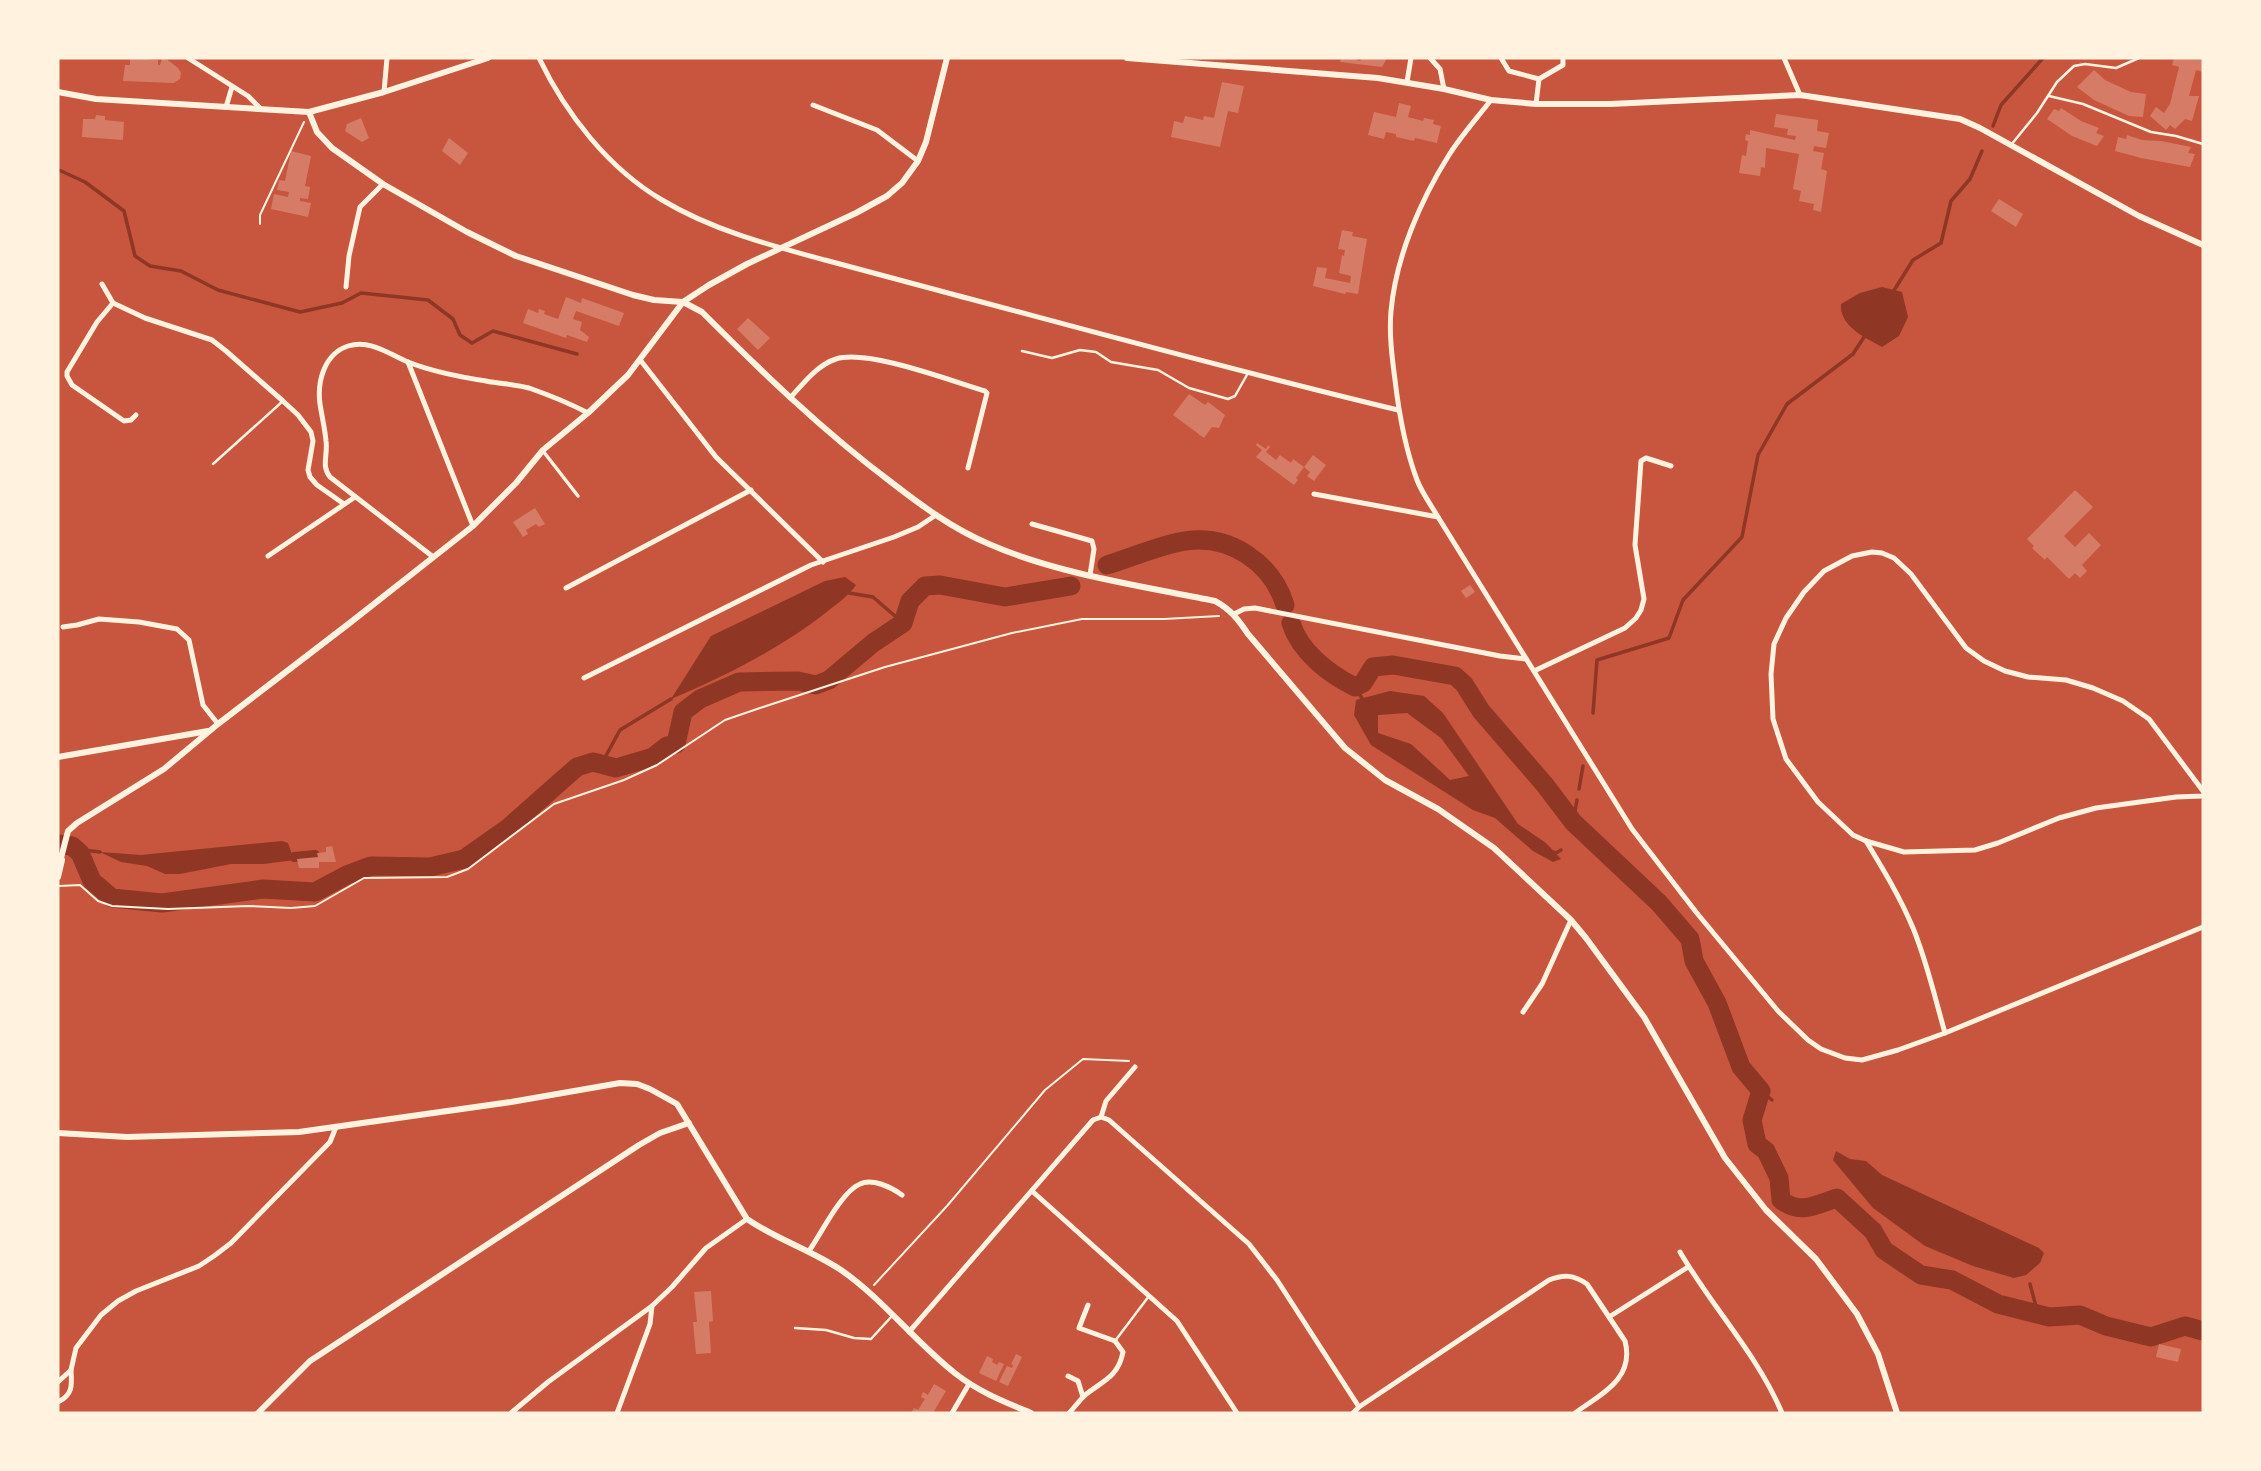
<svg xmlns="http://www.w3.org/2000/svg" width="2261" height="1471" viewBox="0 0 2261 1471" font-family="'Times New Roman',serif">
<rect width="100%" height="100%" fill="#c8553d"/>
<g fill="#8f3625" fill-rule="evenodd">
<path d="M 1882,287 L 1902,292 L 1908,317 L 1899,336 L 1882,347 C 1866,338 1839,326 1841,304 L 1860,293 Z"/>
<path d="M 845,577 L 856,585 C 848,596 838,603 828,611 C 781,648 726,676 671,699 L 711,636 L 825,581 Z"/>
<path d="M 1390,691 L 1424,696 L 1443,713 L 1518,824 L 1546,843 L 1561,859 L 1553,862 L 1533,851 L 1495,818 L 1473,810 L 1371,745 L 1354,715 L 1356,700 ZM 1407,713 L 1441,738 L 1469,776 L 1450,780 L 1411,744 L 1378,733 L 1378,715 Z"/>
<polygon points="282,841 288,843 294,860 264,864 231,864 180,874 165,874 147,866 121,862 100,852 141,855"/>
<polygon points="1836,1151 1850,1159 1866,1161 1882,1175 2039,1248 2044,1253 2040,1263 2026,1275 2014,1278 1973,1266 1925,1246 1873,1208 1833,1160"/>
</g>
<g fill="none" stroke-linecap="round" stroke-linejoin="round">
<g stroke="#8f3625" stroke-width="3.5">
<polyline points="1993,126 2001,105 2043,58"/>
<polyline points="59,170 85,182 124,211 135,256 150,266 181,271 218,290 300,312 342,303 361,293 428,300 453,319 460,335 472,343 493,331 577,354"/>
<polyline points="1893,292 1913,260 1941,243 1951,201 1970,179 1982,151"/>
<polyline points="849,593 873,597 903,623"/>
<polyline points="1355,687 1363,700 1367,700"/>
<polyline points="1593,713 1597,660 1669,638 1683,600 1742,537 1758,455 1787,404 1853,354 1866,334"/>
<polyline points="602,763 620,730 671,699"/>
<polyline points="1579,789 1583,766"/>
<polyline points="1573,822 1577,800"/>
<polyline points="1581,836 1586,834"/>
<polyline points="76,849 100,852"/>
<polyline points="58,852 72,854 85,866"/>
<polyline points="1553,852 1556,853 1561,850"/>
<polyline points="1761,1091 1772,1100"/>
<polyline points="2030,1284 2038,1314"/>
</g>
<polyline stroke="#8f3625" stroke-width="10" points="294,857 315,855"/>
<g stroke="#8f3625" stroke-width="19">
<path d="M 1107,565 C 1130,558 1163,544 1185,541 C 1230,534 1272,563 1285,605"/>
<path d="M 1291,623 C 1300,652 1329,674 1355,687 L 1363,683 L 1373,667 L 1393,665 L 1455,676 L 1464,684 L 1481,711 L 1545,785 L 1573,822 L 1659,903 L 1690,939 L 1694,961 L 1717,1003 L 1741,1067 L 1761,1091 L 1752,1120 L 1757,1144 L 1766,1151 L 1779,1178 L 1781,1200 C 1801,1215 1815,1205 1837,1198 L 1873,1231 L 1884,1250 L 1921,1275 L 1952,1280 L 1998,1304 L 2049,1317 L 2080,1315 L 2106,1326 L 2151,1337 L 2185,1326 L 2203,1331"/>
<polyline points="58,844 72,846 80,853 92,881 112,898 162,903 263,889 315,892 347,875 371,866 430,867 464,859 508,828 577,767 593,762 616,768 653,757 667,746 676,744 683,712 700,699 739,682 798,681 816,685 829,680 873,643 903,623 910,601 925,586 940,585 1005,597 1071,586"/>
</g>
</g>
<g fill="#d67c66">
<polygon points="130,58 158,60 158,65 160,65 162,58 165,58 178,68 181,73 180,79 174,83 123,81 125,65 130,65"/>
<polygon points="1341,58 1357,58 1356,60 1360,61 1362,58 1387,58 1382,67 1340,62"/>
<polygon points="2174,58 2203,58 2203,72 2196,70 2189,96 2199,96 2192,121 2185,119 2175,129 2170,125 2166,130 2150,116 2156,107 2164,113 2170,104 2179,67 2172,65"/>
<polygon points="2094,70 2105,80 2131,92 2146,94 2143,117 2129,116 2094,100 2077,87"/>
<polygon points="1222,82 1244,86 1238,113 1228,111 1220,147 1171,137 1174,121 1183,123 1185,116 1203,120 1204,116 1214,118"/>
<polygon points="1399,103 1411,106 1408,117 1423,121 1424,118 1434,120 1433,124 1441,126 1437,143 1415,138 1414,141 1396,137 1396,134 1386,132 1384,139 1368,135 1374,112 1396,117"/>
<polygon points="2061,108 2081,121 2099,128 2096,133 2104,136 2097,146 2072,136 2047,119 2054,109 2059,111"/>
<polygon points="1776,114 1818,120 1817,131 1829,133 1826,148 1814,146 1813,151 1824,153 1821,169 1827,171 1821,212 1813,210 1814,204 1799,201 1801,191 1793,189 1799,154 1766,148 1765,168 1761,167 1760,176 1739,173 1742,155 1746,156 1748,141 1745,140 1746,134 1750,135 1750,130 1795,140 1796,136 1787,135 1788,129 1774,127"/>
<polygon points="96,115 105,116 105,120 124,122 123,140 82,137 83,119 95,119"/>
<polygon points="361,118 369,138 362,142 345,131 347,124"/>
<polygon points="2127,135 2142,140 2161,141 2191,147 2188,153 2195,154 2190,167 2141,158 2115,151 2118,137 2126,139"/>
<polygon points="449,138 468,153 460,165 442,151"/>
<polygon points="291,151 311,156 305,186 310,187 308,199 300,198 300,201 311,203 308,217 271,209 274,194 288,197 289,192 277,190 279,180 285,181"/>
<polygon points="1999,199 2023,214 2016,227 1991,211"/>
<polygon points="1342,230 1353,232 1352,236 1367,239 1358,294 1346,292 1345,294 1313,286 1317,267 1327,268 1325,278 1350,283 1351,276 1339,273 1342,255 1344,256 1345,250 1338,249"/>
<polygon points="566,297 581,303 582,298 624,313 619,326 576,311 573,319 582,322 580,330 589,337 587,342 567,335 566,338 523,323 528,309 538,313 539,309 545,311 544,314 558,319"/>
<polygon points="748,318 770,338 758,350 737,329"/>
<polygon points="1189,394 1205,405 1208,402 1225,415 1219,428 1212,427 1204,438 1173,415"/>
<polygon points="1257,443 1266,449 1268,445 1270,447 1266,452 1276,460 1280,455 1291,463 1293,459 1304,467 1296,478 1298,480 1294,485 1256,457 1262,450 1256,445"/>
<polygon points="1313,455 1326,465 1314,481 1307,476 1310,472 1304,467"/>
<polygon points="2075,490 2093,507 2064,536 2075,547 2089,533 2101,545 2082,565 2087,571 2080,578 2075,573 2069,579 2047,557 2045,560 2032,548 2034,546 2027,539"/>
<polygon points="535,508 545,524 539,527 536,524 526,530 528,534 523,537 513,522"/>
<polygon points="1470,585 1475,592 1466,598 1461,591"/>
<polygon points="332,846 336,862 319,862 319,868 299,868 297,859 318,857 317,853 326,852 326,847"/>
<polygon points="711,1291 713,1321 709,1322 711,1353 696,1354 693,1322 697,1322 694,1292"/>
<polygon points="2159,1344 2181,1349 2178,1362 2156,1357"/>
<polygon points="1016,1354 1022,1357 1008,1386 999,1382 1007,1366 1012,1368 1013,1365 1011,1364"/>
<polygon points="987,1356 993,1359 992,1362 997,1365 999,1362 1004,1364 996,1381 979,1373"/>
<polygon points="934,1384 946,1391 933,1413 911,1413 914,1408 918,1410 925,1399 921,1397 923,1392 928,1395"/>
</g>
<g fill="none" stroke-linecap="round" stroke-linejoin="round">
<g stroke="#fff3e0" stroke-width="2">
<polyline points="260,224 260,215 304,122"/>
<polyline points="59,886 80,885 98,901 112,906 168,909 248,906 291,908 315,906 364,878 447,877 468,869 554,804 624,780 657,765 725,720 760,708 885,667 1012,633 1082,619 1164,619 1219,616"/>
<polyline points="874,1285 947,1206 1045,1090 1083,1059 1129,1061"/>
</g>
<g stroke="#fff3e0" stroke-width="2.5">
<polyline points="2049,96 2083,104 2151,132 2176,136 2203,144"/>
<polyline points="2011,145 2037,113 2057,82 2074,66 2085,64 2116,68 2139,58"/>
<polyline points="1022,351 1052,358 1080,350 1096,352 1111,362 1158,370 1189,388 1228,399 1235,396 1248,373"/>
<polyline points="213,464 283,401"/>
<polyline points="795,1328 826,1330 854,1338 871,1339 892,1316"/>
<polyline points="1115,1341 1149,1296"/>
</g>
<polyline stroke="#fff3e0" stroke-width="3.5" points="543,451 578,496"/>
<g stroke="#fff3e0" stroke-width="5">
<polyline points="188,58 248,96 261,109"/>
<path d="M 539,58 C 566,114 608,168 662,200 C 712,230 769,245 825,260 C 866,271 907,282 948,293 C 1098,333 1247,374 1398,410"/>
<polyline points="1430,58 1440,69 1444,89"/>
<polyline points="1501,58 1509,71 1539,79 1536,104"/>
<polyline points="1784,58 1800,95"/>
<polyline points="1539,79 1563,65 1563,58"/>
<polyline points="1407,82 1411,58"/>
<polyline points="384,92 387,58"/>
<path d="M 1491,100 C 1477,118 1461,136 1449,155 C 1420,201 1396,257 1391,311 C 1389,334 1392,357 1395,380 C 1399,414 1405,448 1417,480 C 1422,493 1431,505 1438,517 L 1632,829 L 1696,912 L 1778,1011 L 1808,1040 L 1821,1049 L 1845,1058 L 1862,1060 L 1898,1050 L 1945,1033 L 2203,927"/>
<polyline points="813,105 877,130 918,161"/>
<polyline points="226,107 232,87"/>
<polyline points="102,284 113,303 145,318 212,340 226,351 283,401 298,415 311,432 313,441 308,470 310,477 317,485 344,504"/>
<polyline points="346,287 349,256 360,207 383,184"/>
<polyline points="113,303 97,322 67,372 67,376 72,385 124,421 131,420 136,415"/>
<polyline points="641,361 716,457 823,562"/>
<polyline points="408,362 473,526"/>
<path d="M 790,398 C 803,384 817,365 836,359 C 868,349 951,381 985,391 L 987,393 L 968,468"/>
<polyline points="1314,494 1438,517"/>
<polyline points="1032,524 1092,541 1094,549 1090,575"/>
<polyline points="268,556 355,497"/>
<path d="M 432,556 L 330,477 C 321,466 328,455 326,441 C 325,429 322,417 320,404 C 317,382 324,354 348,346 C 370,339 389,354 408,362 C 433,372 460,377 486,381 C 500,384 515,384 529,388 C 549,395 569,403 588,413"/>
<polyline points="566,588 751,490"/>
<polyline points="1234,614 1244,609 1255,608 1500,656 1526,659"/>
<polyline points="63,627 77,625 99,619 139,622 177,629 189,640 203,705 218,724"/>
<polyline points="1534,671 1625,628 1636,618 1641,610 1644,599 1635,545 1641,461 1646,458 1671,466"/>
<polyline points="584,678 811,565 894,537 918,527 936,515"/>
<polyline points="2203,791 2149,719 2123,701 2093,688 2066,680 2028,677 2005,671 1984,661 1966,648 1911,574 1894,558 1882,553 1872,552 1852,556 1824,571 1804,592 1786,618 1774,644 1771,674 1773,719 1786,759 1818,802 1853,835 1866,841 1904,852 1975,850 1998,843 2059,818 2096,808 2176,797 2203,796"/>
<path d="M 1866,841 C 1883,869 1900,897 1913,928 C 1927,962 1935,998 1945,1033"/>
<polyline points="1523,1012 1542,984 1571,920"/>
<polyline points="1101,1117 1109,1120 1249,1244 1277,1280 1359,1407"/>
<polyline points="1032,1191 1177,1321 1237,1413"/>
<path d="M 809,1251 C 821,1234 841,1192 860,1184 C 872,1178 891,1187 902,1195"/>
<path d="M 1680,1252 C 1712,1307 1757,1354 1782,1413"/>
<polyline points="1609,1317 1688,1267"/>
<polyline points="909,1332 1093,1120 1101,1117 1106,1101 1135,1067"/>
<polyline points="1068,1376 1078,1381 1083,1397"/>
<polyline points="58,1382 71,1370 76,1348 101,1315 118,1301 136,1291 199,1266 214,1256 231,1243 330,1142 336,1127"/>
<path d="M 58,1402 C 73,1395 72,1385 71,1370"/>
<polyline points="511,1413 548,1382 652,1306 672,1287 706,1248 747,1219"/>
<polyline points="617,1413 650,1324 652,1306"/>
<polyline points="952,1413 969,1384"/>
<path d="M 1069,1413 C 1074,1408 1079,1401 1084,1396 C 1102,1381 1118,1378 1123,1352 L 1115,1341 L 1079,1328 L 1088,1305"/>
<path d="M 1353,1413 L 1359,1407 L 1549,1280 C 1564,1274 1574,1275 1587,1284 L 1625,1341 C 1635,1379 1601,1394 1575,1413"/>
</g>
<g stroke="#fff3e0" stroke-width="6">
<polyline points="1127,58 1378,78 1444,89 1491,100 1536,104 1610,104 1800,95 1960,119 1980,128 2139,216 2203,245"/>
<polyline points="58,92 96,99 309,112 384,92 488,58"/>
<path d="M 309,112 L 317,132 L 332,148 L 383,184 L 467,232 L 516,256 L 633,295 L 654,300 L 683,302 L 702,312 C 762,372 823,431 891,482 C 922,506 953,529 989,544 C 1057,574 1142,586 1215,601 C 1230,609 1238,619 1248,634 L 1345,748 L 1385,780 L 1438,809 L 1494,848 L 1571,920 L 1586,938 L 1644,1017 L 1725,1158 L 1766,1210 L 1816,1259 L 1857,1314 L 1878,1354 L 1897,1413"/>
<polyline points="58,757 208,731"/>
<polyline points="61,858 68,831 77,823 164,769 218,724 351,622 473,526 516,483 543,450 588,413 628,375 683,302 709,285 747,264 856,213 887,196 902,183 918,161 926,142 947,58"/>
<polyline points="58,877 62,860"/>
<path d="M 58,1133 L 127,1137 L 299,1132 L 511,1102 L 620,1083 L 637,1084 L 650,1089 L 677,1104 L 747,1219 C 776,1239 811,1250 841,1270 C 883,1299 915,1342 956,1374 C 979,1392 1005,1402 1031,1413"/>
<polyline points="258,1413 310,1361 639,1145 660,1133 689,1123"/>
</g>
</g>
<rect width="2261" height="1471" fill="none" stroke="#fff3e0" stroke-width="119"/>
</svg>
